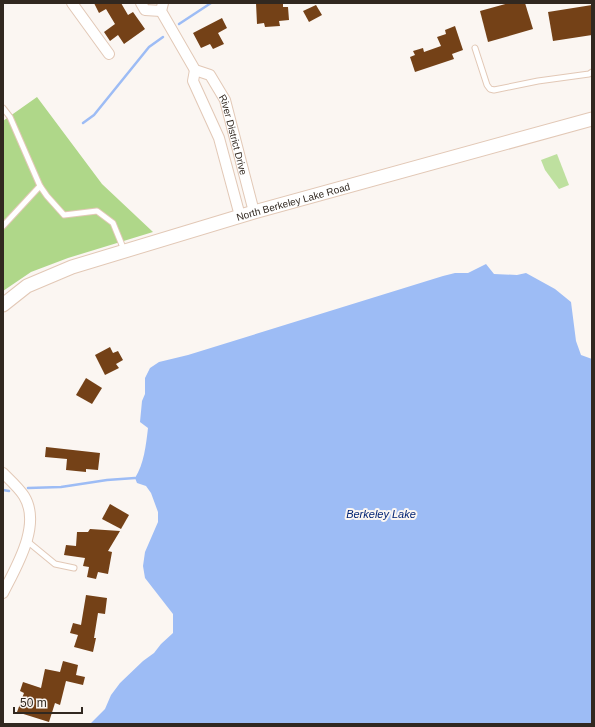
<svg xmlns="http://www.w3.org/2000/svg" width="595" height="727" viewBox="0 0 595 727" font-family="Arial,sans-serif">
<rect width="100%" height="100%" fill="#fbf6f2"/>
<polygon fill="#bee09f" points="557,154 569,185 559,189 545,170 541,160"/>
<polygon fill="#afd789" points="37,97 102,184 153,232 68,258 31,272 3,291 3,121"/>
<path fill="#9dbcf5" d="M 486,264 L 494,274 L 517,275 L 526,273 L 555,289 L 571,302 L 576,341 L 581,355 L 592,359 L 592,724 L 90,724 L 105,709 L 111,695 L 120,683 L 143,661 L 154,653 L 161,644 L 173,633 L 173,614 L 145,578 L 143,566 L 145,552 L 158,522 L 158,512 L 151,493 L 146,486 L 137,483 L 135,478 C 144,464 146,445 148,428 L 140,422 L 142,401 L 145,394 L 145,378 L 150,368 L 159,362 L 188,355 L 443,276 L 455,273 L 468,273 Z"/>
<g fill="none" stroke-linecap="round" stroke-linejoin="round">
<g stroke="#9dbcf5" stroke-width="2.5">
<polyline points="179,24 211,3"/>
<polyline points="83,123 94,115 149,47 163,37"/>
<polyline points="28,488 61,487 107,480 135,478"/>
<polyline points="3,490 9,491"/>
</g>
</g>
<g fill="#744117">
<polygon points="94,3 121,3 128,15 133,12 145,29 124,44 118,35 110,41 104,32 115,24 106,9 99,13"/>
<polygon points="256,3 283,3 283,7 288,7 289,20 279,21 280,26 265,27 264,23 257,24"/>
<polygon points="509,3 525,3 533,29 488,42 480,11"/>
<polygon points="316,5 322,15 309,22 303,11"/>
<polygon points="592,5 592,35 553,41 548,12"/>
<polygon points="222,18 227,28 218,33 224,44 213,49 210,44 201,48 193,33"/>
<polygon points="455,26 463,50 452,54 454,59 415,72 410,57 415,55 413,51 423,48 424,52 441,46 437,37 446,34 445,30"/>
<polygon points="110,347 113,353 118,351 123,360 116,364 119,368 105,375 95,355"/>
<polygon points="86,378 102,388 92,404 76,395"/>
<polygon points="46,447 100,453 98,470 86,469 86,472 66,470 67,459 45,457"/>
<polygon points="110,504 129,515 121,529 102,519"/>
<polygon points="90,529 120,531 108,551 112,552 108,574 98,572 96,579 87,577 89,567 83,566 85,558 64,555 66,545 76,546 77,532 88,532"/>
<polygon points="86,595 107,598 105,614 98,613 94,638 96,638 93,652 74,647 78,635 70,633 73,623 81,625"/>
<polygon points="63,661 78,665 76,675 85,677 83,685 66,681 60,705 55,703 49,722 17,712 24,693 20,691 23,682 41,688 45,669 60,672"/>
</g>
<g fill="none" stroke-linecap="round" stroke-linejoin="round">
<g stroke="#e2c8b6" stroke-width="7">
<g id="service">
<polyline points="475,48 487,85 490,89 494,90 538,81 589,74 592,72"/>
<polyline points="3,108 10,117 40,186"/>
<polyline points="3,226 40,186 47,196 64,215 97,211 113,223 124,250"/>
<polyline points="27,541 55,564 74,568"/>
</g>
</g>
<g stroke="#e2c8b6" stroke-width="12">
<g id="minor">
<polyline points="72,3 109,54"/>
<polyline points="141,3 145,10 161,11"/>
<path id="s1" d="M 163,3 L 161,11 L 195,70 L 210,75 L 225,100 L 254,212"/>
<polyline points="195,70 193,81 219,138 240,216"/>
<path d="M 3,473 C 10,480 19,488 24,496 C 42,525 16,567 3,593"/>
</g>
</g>
<g stroke="#e2c8b6" stroke-width="15">
<g id="tertiary">
<path id="s2" d="M 3,305 L 27,286 L 72,267 L 254,212 L 592,119"/>
</g>
</g>
<use href="#service" stroke="#fff" stroke-width="5"/>
<use href="#minor" stroke="#fff" stroke-width="10"/>
<use href="#tertiary" stroke="#fff" stroke-width="13"/>
</g>
<g text-anchor="middle" dominant-baseline="central" stroke-width="4" stroke-linejoin="round" paint-order="stroke">
<g font-size="10" fill="#312820" stroke="#fbf6f2">
<text stroke="none"><textPath href="#s1" startOffset="157">River District Drive</textPath></text>
<text stroke="none"><textPath href="#s2" startOffset="310">North Berkeley Lake Road</textPath></text>
</g>
<g font-size="11" font-style="italic" fill="#032474" stroke="#fbf6f2">
<text x="381" y="514">Berkeley Lake</text>
</g>
</g>
<rect width="595" height="727" fill="none" stroke="#312820" stroke-width="8"/>
<path d="M14 707v6h68v-6" fill="none" stroke="#312820" stroke-width="2"/>
<text x="20" y="707" font-size="12" fill="#312820" stroke="#fbf6f2" stroke-width="3" paint-order="stroke">50 m</text>
</svg>
